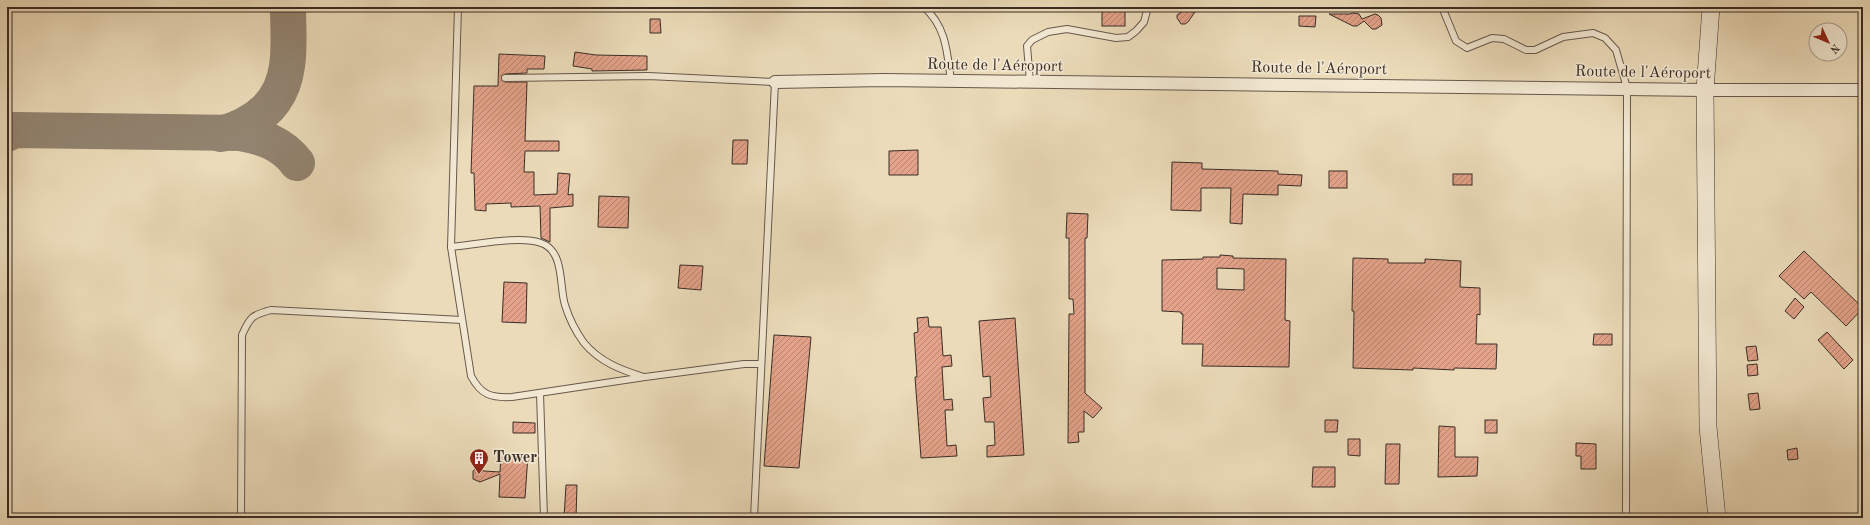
<svg xmlns="http://www.w3.org/2000/svg" width="1870" height="525" viewBox="0 0 1870 525" font-family="'Old Standard TT',serif">
<defs>
<pattern id="building-hatch" width="6" height="6" patternUnits="userSpaceOnUse"><rect width="6" height="6" fill="#e3a289"/><path d="M-1 1l2-2M0 6l6-6M5 7l2-2" fill="none" stroke="#b98470"/></pattern>
</defs>
<rect width="100%" height="100%" fill="#ebdbb9"/>
<filter id="stains"><feTurbulence type="fractalNoise" baseFrequency=".005" numOctaves="4"/><feColorMatrix values="0 0 0 0 .2 0 0 0 0 .09 0 0 0 0 .02 0 0 0 .5 -.17"/></filter>
<radialGradient id="worn" r=".72"><stop offset=".6" stop-color="#630" stop-opacity="0"/><stop offset="1" stop-color="#630" stop-opacity=".3"/></radialGradient>
<g fill="none" stroke-linecap="round" stroke-linejoin="round">
<g stroke="#928470" stroke-width="36">
<path d="M 7,134 L 15,130 L 240,133 C 263,137 283,144 297,163"/>
<path d="M 221,134 C 256,124 282,104 287,66 C 290,47 288,26 288,7"/>
</g>
</g>
<g fill="url(#building-hatch)" stroke="#3a2d27" fill-rule="evenodd">
<rect x="1102" y="11" width="23" height="15"/>
<polygon points="1183,11 1195,12 1188,22 1185,24 1181,24 1177,18 1177,15"/>
<polygon points="1353,13 1359,14 1362,19 1375,14 1378,15 1381,18 1382,25 1376,29 1372,29 1364,21 1357,26 1353,26 1329,14 1350,14"/>
<polygon points="1299,16 1316,16 1315,27 1299,26"/>
<polygon points="650,19 660,19 661,33 650,33"/>
<polygon points="575,52 596,55 647,56 647,70 592,71 592,69 573,66"/>
<polygon points="499,54 545,56 544,69 527,69 527,73 505,74 501,78 505,82 527,82 525,141 559,141 559,151 525,151 524,172 534,172 534,195 557,194 558,173 570,174 568,195 573,194 573,206 550,208 550,242 541,238 540,206 511,207 511,203 486,204 486,211 475,210 474,173 471,173 474,86 498,86"/>
<polygon points="733,140 748,140 747,164 732,164"/>
<polygon points="918,150 918,175 889,175 889,151"/>
<polygon points="1172,162 1202,163 1202,169 1278,171 1278,174 1302,175 1301,186 1278,185 1278,195 1243,194 1242,224 1230,223 1231,188 1201,188 1201,211 1171,210"/>
<rect x="1329" y="171" width="18" height="17"/>
<rect x="1453" y="174" width="19" height="11"/>
<polygon points="599,196 629,197 628,228 598,227"/>
<polygon points="1067,213 1088,214 1087,238 1085,238 1085,393 1102,408 1093,418 1084,411 1084,432 1078,432 1079,442 1068,443 1069,314 1074,314 1073,299 1069,299 1069,238 1066,238"/>
<polygon points="1804,251 1863,308 1846,326 1811,292 1804,299 1779,276"/>
<path d="M 1220,255 L 1233,256 L 1233,258 L 1286,259 L 1285,320 L 1290,321 L 1289,367 L 1202,366 L 1203,344 L 1182,344 L 1183,314 L 1181,314 L 1181,312 L 1162,311 L 1162,260 L 1203,259 L 1203,257 L 1220,257 ZM 1217,268 L 1244,269 L 1244,290 L 1217,289 Z"/>
<polygon points="1353,258 1388,259 1388,263 1425,263 1425,259 1461,261 1460,287 1480,288 1480,315 1477,314 1476,344 1497,344 1496,369 1454,368 1454,370 1413,368 1413,370 1353,368 1354,311 1352,311"/>
<polygon points="680,265 703,266 701,290 678,288"/>
<polygon points="504,282 527,283 526,323 502,322"/>
<polygon points="1795,298 1804,307 1794,319 1785,311"/>
<polygon points="928,317 929,327 941,327 943,356 951,355 952,366 942,367 944,400 952,399 953,410 945,410 947,446 956,445 957,456 921,458 915,377 917,377 914,333 918,332 917,318"/>
<polygon points="1015,318 1024,455 987,457 987,446 995,445 994,422 985,422 983,398 991,397 990,376 983,377 979,321"/>
<polygon points="1827,332 1853,360 1844,369 1818,340"/>
<polygon points="1594,334 1612,334 1612,345 1593,345"/>
<polygon points="774,335 811,337 799,468 764,466"/>
<polygon points="1756,346 1758,360 1748,361 1746,347"/>
<polygon points="1757,364 1758,375 1748,376 1747,365"/>
<polygon points="1758,393 1760,409 1750,410 1748,394"/>
<polygon points="1325,420 1338,420 1337,432 1325,432"/>
<rect x="1485" y="420" width="12" height="13"/>
<polygon points="513,422 535,423 535,433 513,433"/>
<polygon points="1439,426 1455,427 1455,457 1478,457 1477,476 1438,477"/>
<polygon points="1348,439 1360,439 1360,456 1348,455"/>
<polygon points="1576,443 1596,444 1596,469 1581,469 1581,456 1576,456"/>
<polygon points="1386,444 1400,444 1399,484 1385,484"/>
<polygon points="1797,448 1798,459 1788,460 1787,450"/>
<polygon points="501,453 528,455 525,498 499,497 500,474 480,482 473,479 473,471 477,468 484,471 500,472"/>
<polygon points="1313,467 1335,467 1335,487 1312,487"/>
<polygon points="566,485 577,485 576,518 564,518"/>
</g>
<g fill="none" stroke-linecap="round" stroke-linejoin="round">
<g stroke="#66584c" stroke-width="8">
<g id="lane">
<path d="M 458,7 L 451,247 L 471,376 C 481,395 491,398 512,397 L 645,377 L 744,364 L 761,364"/>
<path d="M 924,7 C 947,28 947,53 951,81"/>
<polyline points="1442,7 1456,41 1467,48 1492,38 1504,39 1526,50 1535,50 1563,37 1593,33 1605,38 1616,50 1627,88 1626,518"/>
<polyline points="505,78 648,76 775,82 754,518"/>
<polyline points="1030,82 1027,46 1032,40 1048,32 1067,29 1116,38 1128,37 1136,31 1144,22 1148,7"/>
<path d="M 451,247 C 475,245 520,235 541,243 C 565,251 559,287 565,305 C 569,318 576,332 584,343 C 600,362 621,370 644,377"/>
<polyline points="540,393 544,518"/>
<path d="M 241,518 L 242,335 C 250,317 252,315 271,310 L 462,320"/>
</g>
</g>
<g stroke="#66584c" stroke-width="14">
<polyline id="street" points="775,82 884,80 1705,90 1863,90"/>
</g>
<g stroke="#3a2d27" stroke-width="18">
<polyline id="secondary" points="1711,7 1705,90 1708,427 1717,518"/>
</g>
<use href="#lane" stroke="#f2e8d2" stroke-width="6"/>
<use href="#street" stroke="#f2e8d2" stroke-width="12"/>
<use href="#secondary" stroke="#f2e8d2" stroke-width="17"/>
</g>
<defs>
<g id="building-pin" transform="scale(1)"><path d="M0 17L-7.5 6A9.5 9.5 0 1 1 7.5 6Z" fill="#8f2418" stroke="#f2e8d2"/><path d="M-4-6H4V6H1V3H-1V6H-4ZM-2.5-4.3h1.7v1.8h-1.7ZM.8-4.3h1.7v1.8H.8ZM-2.5-1h1.7V.8h-1.7ZM.8-1h1.7V.8H.8Z" fill="#fff"/></g>
</defs>
<g fill-rule="evenodd">
<use href="#building-pin" x="479" y="458"/>
</g>
<g text-anchor="middle" dominant-baseline="central" stroke-width="3.5" stroke-linejoin="round" paint-order="stroke">
<g font-size="16" fill="#3a2d27" stroke="#f2e8d2">
<text transform="translate(995 66) rotate(1)">Route de l'Aéroport</text>
<text transform="translate(1319 69) rotate(1)">Route de l'Aéroport</text>
<text transform="translate(1643 73) rotate(1)">Route de l'Aéroport</text>
</g>
<g font-size="16" font-weight="bold" fill="#3a2d27" stroke="#f2e8d2" text-anchor="start">
<text x="493" y="458">Tower</text>
</g>
</g>
<rect width="1870" height="525" fill="none" stroke="#ebdbb9" stroke-width="24"/>
<rect x="8" y="8" width="1854" height="509" fill="none" stroke="#3a2d27" stroke-width="2"/>
<rect x="12" y="12" width="1846" height="501" fill="none" stroke="#3a2d27"/>
<g transform="translate(1828 42) rotate(134)"><circle r="19" fill="#f2e8d2" stroke="#a89d8e"/>
<path d="M0-3L7 15L0 10L-7 15Z" fill="#8f2418"/>
<text y="-6" font-size="11" font-weight="bold" text-anchor="middle" fill="#3a2d27">N</text>
</g>
<rect width="100%" height="100%" filter="url(#stains)"/>
<rect width="100%" height="100%" fill="url(#worn)"/>
</svg>
